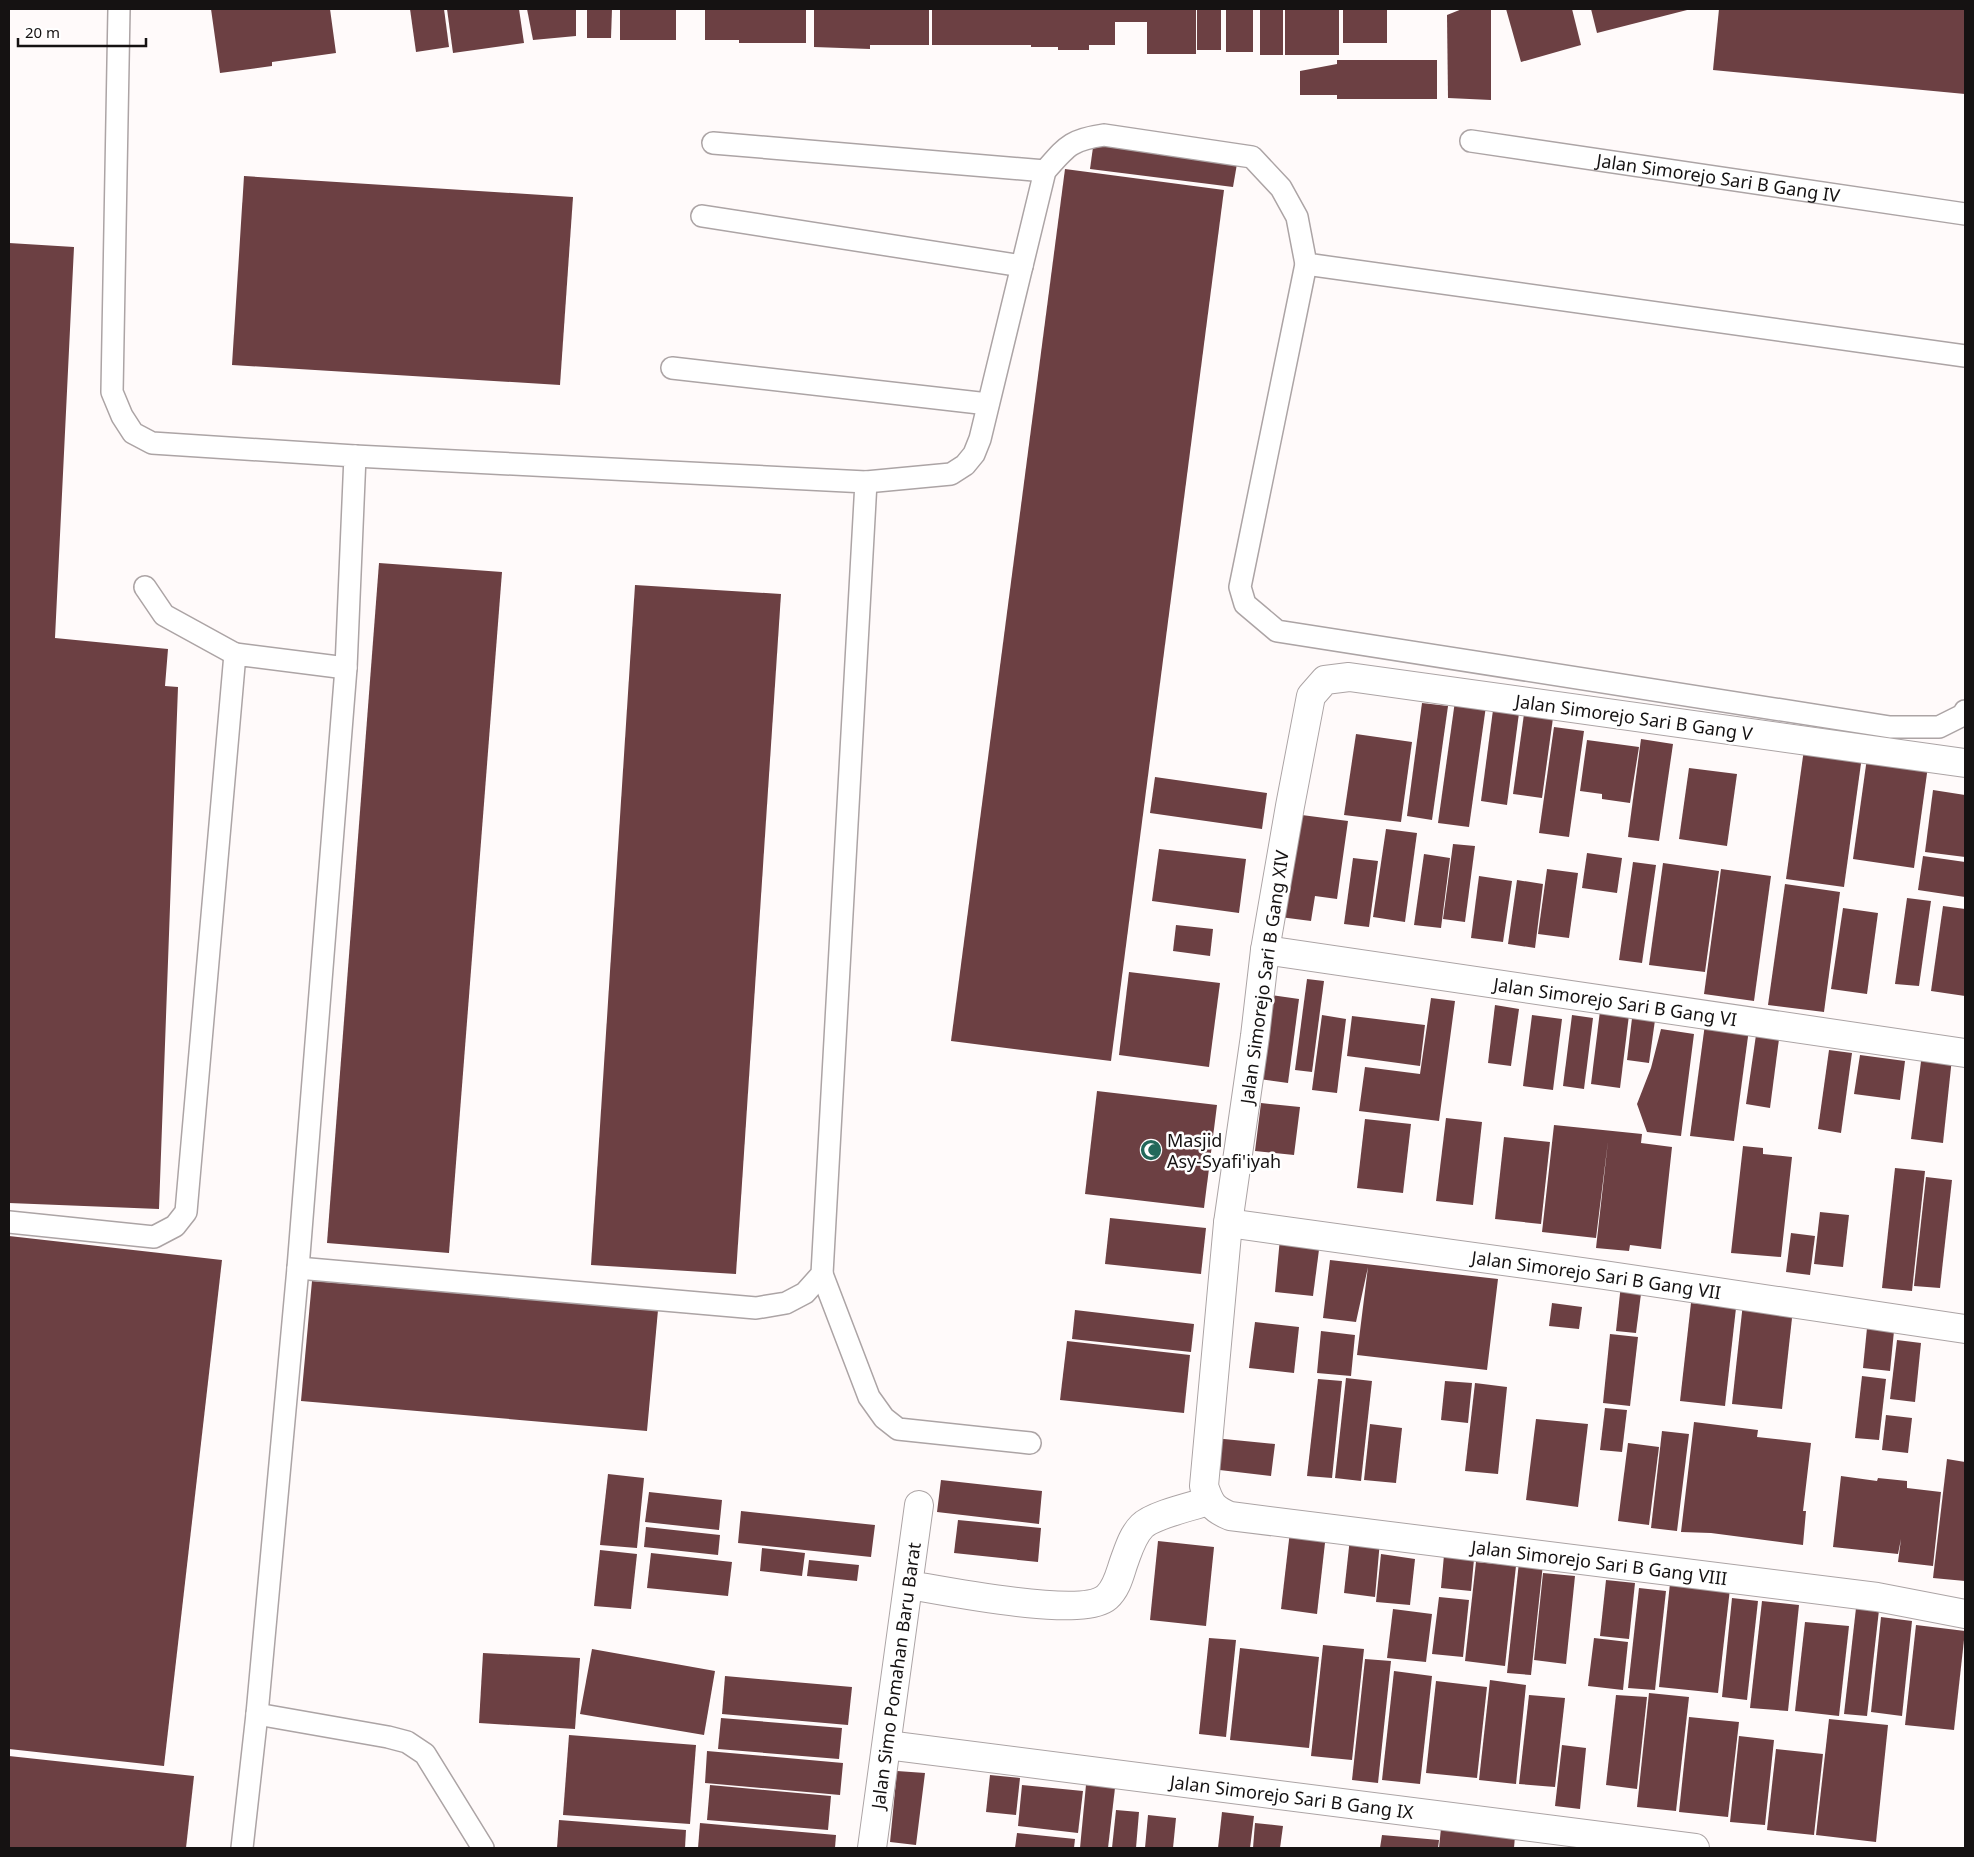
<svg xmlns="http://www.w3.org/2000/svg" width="1974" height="1857" viewBox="0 0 1974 1857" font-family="'Noto Sans',sans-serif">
<rect width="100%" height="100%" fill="#fffafa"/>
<g fill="#6c4043">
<polygon points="211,9 330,9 336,53 272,62 272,66 220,73"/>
<polygon points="410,9 444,9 449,47 416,52"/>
<polygon points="447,9 519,9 524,43 453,53"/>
<polygon points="527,9 576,9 576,36 533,40"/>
<polygon points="587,9 612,9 611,38 587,38"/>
<rect x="620" y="9" width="56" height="31"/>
<polygon points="705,9 806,9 806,43 739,43 739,40 705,40"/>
<polygon points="814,9 929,9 929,45 870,45 870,49 814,47"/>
<polygon points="932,9 1196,9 1196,54 1147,54 1147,22 1115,22 1115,45 1089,45 1089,50 1058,50 1058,47 1031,47 1031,45 932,45"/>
<rect x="1197" y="9" width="24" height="41"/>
<rect x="1226" y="9" width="27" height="43"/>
<rect x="1260" y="9" width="23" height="46"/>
<rect x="1285" y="9" width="54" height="46"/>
<rect x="1343" y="9" width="44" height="34"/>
<polygon points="1462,9 1491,9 1491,100 1448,98 1447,15"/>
<polygon points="1506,9 1572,9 1581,45 1521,62"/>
<polygon points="1591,9 1691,9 1597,33"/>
<polygon points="1719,9 1965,9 1965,94 1713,70"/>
<polygon points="1337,60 1437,60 1437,99 1337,99 1337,95 1300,95 1300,71 1337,64"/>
<polygon points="1094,140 1238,158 1233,187 1090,169"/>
<polygon points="1065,169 1224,190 1111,1061 951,1041"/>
<polygon points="244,176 573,197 560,385 232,365"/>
<polygon points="9,243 74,247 55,638 168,649 165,686 178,687 159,1209 9,1203"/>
<polygon points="379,563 502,572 449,1253 327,1243"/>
<polygon points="635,585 781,594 736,1274 591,1265"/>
<polygon points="1455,701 1486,706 1469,827 1438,823"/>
<polygon points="1422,703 1448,706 1432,820 1407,816"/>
<polygon points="1493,710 1519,713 1507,805 1481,801"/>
<polygon points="1524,714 1553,718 1542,798 1513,794"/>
<polygon points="1554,727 1584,731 1569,837 1539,833"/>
<polygon points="1356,734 1412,742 1401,822 1344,815"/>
<polygon points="1641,739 1673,744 1659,841 1628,837"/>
<polygon points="1587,740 1639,747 1630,803 1602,799 1602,794 1580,791"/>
<polygon points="1805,742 1863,749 1844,887 1786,879"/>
<polygon points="1867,758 1928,766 1914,868 1853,859"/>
<polygon points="1689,768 1737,774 1727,846 1679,839"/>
<polygon points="1155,777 1267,793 1262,829 1150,813"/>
<polygon points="1933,790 1965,795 1965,857 1925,852"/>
<polygon points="1294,814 1348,821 1337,899 1315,896 1311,921 1280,917"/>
<polygon points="1386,829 1417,833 1405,922 1373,917"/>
<polygon points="1453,844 1475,846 1465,922 1443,919"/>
<polygon points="1159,849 1246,859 1239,913 1152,901"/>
<polygon points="1587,853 1622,858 1617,893 1582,888"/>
<polygon points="1424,854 1450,858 1441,928 1414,925"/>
<polygon points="1923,856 1965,862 1965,897 1918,890"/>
<polygon points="1353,858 1378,861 1369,927 1344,924"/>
<polygon points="1633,862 1656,865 1642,963 1619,960"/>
<polygon points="1663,863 1719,871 1705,972 1649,965"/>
<polygon points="1547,869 1578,873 1569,938 1538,934"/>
<polygon points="1721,869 1771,876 1754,1001 1704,994"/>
<polygon points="1479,876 1512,881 1503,942 1471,938"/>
<polygon points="1517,880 1543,884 1535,948 1508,944"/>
<polygon points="1785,884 1840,892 1824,1012 1768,1005"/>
<polygon points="1907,898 1931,901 1919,986 1895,984"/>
<polygon points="1943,906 1965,909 1965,996 1931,991"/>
<polygon points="1843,908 1878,913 1867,994 1831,989"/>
<polygon points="1176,925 1213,929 1210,956 1173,951"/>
<polygon points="1129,972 1220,983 1209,1067 1119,1055"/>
<polygon points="1307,979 1324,981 1312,1072 1295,1070"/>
<polygon points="1271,995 1299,999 1288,1083 1259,1079"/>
<polygon points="1431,998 1455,1001 1439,1121 1359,1111 1365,1067 1420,1074"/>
<polygon points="1495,1005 1519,1009 1511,1066 1488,1063"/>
<polygon points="1633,1010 1656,1013 1649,1063 1627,1060"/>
<polygon points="1600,1011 1629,1015 1620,1088 1591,1084"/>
<polygon points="1322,1015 1346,1019 1337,1093 1312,1090"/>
<polygon points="1532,1015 1562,1019 1553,1090 1523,1086"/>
<polygon points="1572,1015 1593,1018 1584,1089 1563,1086"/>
<polygon points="1352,1016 1425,1025 1420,1066 1347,1056"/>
<polygon points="1705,1024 1749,1029 1734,1141 1690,1136"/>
<polygon points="1661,1029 1694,1034 1681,1136 1647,1132 1637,1104 1651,1068"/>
<polygon points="1756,1035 1779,1039 1770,1108 1746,1104"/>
<polygon points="1829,1050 1852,1053 1841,1133 1818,1129"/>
<polygon points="1922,1054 1952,1058 1943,1143 1911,1139"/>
<polygon points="1860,1055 1905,1061 1900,1100 1854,1094"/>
<polygon points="1097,1091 1217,1105 1204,1208 1085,1194"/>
<polygon points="1261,1103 1300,1107 1294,1155 1255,1151"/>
<polygon points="1446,1118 1482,1122 1473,1205 1436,1201"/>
<polygon points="1365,1119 1411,1124 1403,1193 1357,1188"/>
<polygon points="1554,1125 1642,1134 1641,1143 1672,1147 1661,1249 1630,1245 1629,1251 1596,1248 1608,1141 1596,1238 1542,1232"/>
<polygon points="1504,1137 1550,1142 1541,1224 1495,1219"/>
<polygon points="1743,1146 1763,1148 1763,1154 1792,1157 1781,1257 1731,1253"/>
<polygon points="1895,1168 1925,1171 1912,1291 1882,1288"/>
<polygon points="1926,1177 1952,1180 1940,1288 1914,1286"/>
<polygon points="1820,1212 1849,1215 1843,1267 1814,1264"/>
<polygon points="1110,1218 1206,1228 1201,1274 1105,1264"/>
<polygon points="1791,1233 1815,1236 1810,1275 1786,1272"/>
<polygon points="9,1236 222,1260 164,1766 9,1749"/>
<polygon points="1280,1238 1320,1242 1313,1296 1275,1292"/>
<polygon points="1330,1260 1498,1279 1487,1370 1357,1355 1368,1267 1356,1322 1323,1318"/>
<polygon points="312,1281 658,1310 647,1431 301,1401"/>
<polygon points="1621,1284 1642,1286 1636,1333 1616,1331"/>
<polygon points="1552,1303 1582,1307 1579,1329 1549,1326"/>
<polygon points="1691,1303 1736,1308 1725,1406 1680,1401"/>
<polygon points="1743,1303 1793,1309 1782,1409 1732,1404"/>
<polygon points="1075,1310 1194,1324 1191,1352 1072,1339"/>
<polygon points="1255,1322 1299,1327 1294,1373 1249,1368"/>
<polygon points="1867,1328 1894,1331 1890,1371 1863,1368"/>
<polygon points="1321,1331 1355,1335 1351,1376 1317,1373"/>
<polygon points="1610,1334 1638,1337 1630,1406 1603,1403"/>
<polygon points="1897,1340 1921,1343 1915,1402 1890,1399"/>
<polygon points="1067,1341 1190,1355 1184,1413 1060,1400"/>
<polygon points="1862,1376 1886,1379 1879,1440 1855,1438"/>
<polygon points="1346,1378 1372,1381 1361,1481 1335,1478"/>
<polygon points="1318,1379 1342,1381 1332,1478 1307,1476"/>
<polygon points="1445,1381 1472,1383 1468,1423 1441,1420"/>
<polygon points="1475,1383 1507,1387 1498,1474 1465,1471"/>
<polygon points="1605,1408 1627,1410 1622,1452 1600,1450"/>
<polygon points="1886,1415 1912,1418 1908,1453 1882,1450"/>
<polygon points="1536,1419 1588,1424 1578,1507 1526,1500"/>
<polygon points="1694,1422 1758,1430 1757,1437 1811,1443 1803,1511 1806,1511 1803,1545 1711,1533 1681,1532"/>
<polygon points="1370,1424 1402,1428 1396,1483 1364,1480"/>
<polygon points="1662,1431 1689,1434 1677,1531 1651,1528"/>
<polygon points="1214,1438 1275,1444 1271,1476 1211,1469"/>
<polygon points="1628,1443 1659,1447 1649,1525 1618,1521"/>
<polygon points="1947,1459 1965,1462 1965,1581 1933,1578"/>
<polygon points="608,1474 644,1478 637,1548 600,1545"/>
<polygon points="1841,1476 1877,1481 1878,1478 1907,1481 1907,1488 1941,1492 1933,1566 1898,1562 1901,1539 1898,1554 1833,1547"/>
<polygon points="941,1480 1042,1491 1039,1524 937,1512"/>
<polygon points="649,1492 722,1500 719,1530 645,1522"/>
<polygon points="741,1511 875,1525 871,1557 738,1543"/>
<polygon points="958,1520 1041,1528 1038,1562 954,1553"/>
<polygon points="646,1527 720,1535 718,1555 644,1547"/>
<polygon points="1290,1531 1326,1534 1317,1614 1281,1609"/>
<polygon points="1350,1538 1380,1541 1375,1597 1344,1593"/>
<polygon points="1158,1541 1214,1547 1206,1626 1150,1620"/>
<polygon points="762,1548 805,1553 802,1576 760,1571"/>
<polygon points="600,1550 637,1554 631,1609 594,1606"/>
<polygon points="651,1553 732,1562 728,1596 647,1588"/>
<polygon points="1381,1554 1415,1559 1410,1605 1376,1602"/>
<polygon points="1444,1555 1474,1559 1471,1591 1441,1588"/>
<polygon points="809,1560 859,1565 857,1581 807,1576"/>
<polygon points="1476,1562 1516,1566 1505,1666 1465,1661"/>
<polygon points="1519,1562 1543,1564 1531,1675 1507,1673"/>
<polygon points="1543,1573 1575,1576 1566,1664 1534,1660"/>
<polygon points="1671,1574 1731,1580 1718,1693 1659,1687"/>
<polygon points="1606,1580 1635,1583 1629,1639 1600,1636"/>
<polygon points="1639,1588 1666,1591 1655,1690 1628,1688"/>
<polygon points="1439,1597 1469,1600 1463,1657 1432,1654"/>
<polygon points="1732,1598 1758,1601 1747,1700 1722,1697"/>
<polygon points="1762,1601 1799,1605 1788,1711 1750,1708"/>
<polygon points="1856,1608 1879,1610 1867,1716 1844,1714"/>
<polygon points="1393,1609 1432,1614 1426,1662 1387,1658"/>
<polygon points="1881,1617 1912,1621 1902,1716 1871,1712"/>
<polygon points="1805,1622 1849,1626 1839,1716 1795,1711"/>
<polygon points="1916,1625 1965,1631 1954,1730 1905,1725"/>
<polygon points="1209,1638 1236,1640 1226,1737 1199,1734"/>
<polygon points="1594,1638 1628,1642 1623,1690 1588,1686"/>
<polygon points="1323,1645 1364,1649 1352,1760 1311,1756"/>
<polygon points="1240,1648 1319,1657 1309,1748 1230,1740"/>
<polygon points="592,1649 715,1671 704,1735 580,1714"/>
<polygon points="483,1653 580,1658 575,1729 479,1723"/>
<polygon points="1365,1659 1391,1661 1378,1783 1352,1780"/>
<polygon points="1394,1671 1432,1676 1420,1784 1382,1780"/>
<polygon points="725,1676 852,1687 848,1725 722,1714"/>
<polygon points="1490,1680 1526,1685 1516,1784 1479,1780"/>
<polygon points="1436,1681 1487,1687 1477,1778 1426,1773"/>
<polygon points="1649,1693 1689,1697 1676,1811 1637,1807"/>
<polygon points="1529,1695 1565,1698 1555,1787 1519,1784"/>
<polygon points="1616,1695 1647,1697 1637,1789 1606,1785"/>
<polygon points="1689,1717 1739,1722 1728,1817 1679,1812"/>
<polygon points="721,1718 842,1728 839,1759 718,1749"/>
<polygon points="1829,1719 1888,1725 1876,1842 1816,1835"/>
<polygon points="569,1735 696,1745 690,1824 563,1815"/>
<polygon points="1739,1736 1774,1740 1765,1825 1730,1822"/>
<polygon points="1562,1745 1586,1748 1580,1809 1555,1806"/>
<polygon points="1776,1749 1823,1754 1814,1835 1767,1830"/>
<polygon points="707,1751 843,1763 840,1795 705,1783"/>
<polygon points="9,1756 194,1776 186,1848 9,1848"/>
<polygon points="897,1771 925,1773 916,1845 890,1842"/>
<polygon points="990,1775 1020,1778 1016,1815 986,1812"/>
<polygon points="710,1785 831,1796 828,1830 707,1820"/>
<polygon points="1022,1785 1083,1791 1078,1833 1018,1826"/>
<polygon points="1086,1785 1115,1788 1108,1848 1080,1848"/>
<polygon points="1116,1810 1139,1812 1136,1848 1112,1848"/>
<polygon points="1222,1812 1254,1816 1250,1848 1218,1848"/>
<polygon points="1148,1815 1176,1818 1173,1848 1145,1848"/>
<polygon points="559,1820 686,1830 685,1848 557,1848"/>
<polygon points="700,1823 836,1835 835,1848 698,1848"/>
<polygon points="1255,1823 1283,1826 1280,1848 1253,1848"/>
<polygon points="1441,1828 1515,1836 1514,1848 1439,1848"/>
<polygon points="1017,1833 1075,1839 1074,1848 1015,1848"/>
<polygon points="1382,1835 1439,1840 1438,1848 1380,1848"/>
</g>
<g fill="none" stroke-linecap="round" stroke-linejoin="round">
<g stroke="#aca4a5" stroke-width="24">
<g id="lane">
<polyline points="119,9 112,392 122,416 133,433 152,443 355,456 346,668 298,1268 257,1714 242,1848"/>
<path id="s1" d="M 1471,141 L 1965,214"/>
<polyline points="713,143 1045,171"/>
<polyline points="702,216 1022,266"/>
<polyline points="1306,264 1240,587 1245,604 1277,631 1890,727 1939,727 1963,715 1965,711"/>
<polyline points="672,368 988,404"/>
<path d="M 866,482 L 951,474 L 965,465 L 974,454 L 980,439 L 1045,171 C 1067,146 1070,140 1104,135 L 1252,157 L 1281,188 L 1297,217 L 1306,264 L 1965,356"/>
<polyline points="145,587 164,615 235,654"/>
<polyline points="9,1222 154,1237 175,1226 186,1212 235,654 346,668"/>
<polyline points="298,1268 756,1308 786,1303 805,1293 822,1274 866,482 355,456"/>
<polyline points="822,1274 869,1397 884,1418 898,1429 1030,1443"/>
<polyline points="257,1714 388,1737 407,1742 425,1754 483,1848"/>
</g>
</g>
<g stroke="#aca4a5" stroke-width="30">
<g id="street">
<path id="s2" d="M 1965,763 L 1349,677 L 1325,680 L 1311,696 L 1290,806 L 1265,950 L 1255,1036 L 1228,1223 L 1204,1486 C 1210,1504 1213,1509 1230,1516 L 1877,1597 L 1965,1614"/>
<path id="s3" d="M 1265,950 L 1965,1053"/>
<path id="s4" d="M 1228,1223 L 1604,1275 L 1965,1329"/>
<path d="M 909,1585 C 945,1591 1082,1619 1107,1597 C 1118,1587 1120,1572 1125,1559 C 1129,1548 1133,1535 1142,1526 C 1153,1515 1193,1506 1209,1501"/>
<path id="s5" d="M 887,1745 L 1695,1848"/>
<path id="s6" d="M 872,1848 L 919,1505"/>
</g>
</g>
<use href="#lane" stroke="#fff" stroke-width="21"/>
<use href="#street" stroke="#fff" stroke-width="28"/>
</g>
<defs>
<g id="mosque-disc" transform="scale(1.125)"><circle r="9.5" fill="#22685a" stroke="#fff"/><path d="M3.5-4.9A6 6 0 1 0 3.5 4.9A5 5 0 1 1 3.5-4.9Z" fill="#fff"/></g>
</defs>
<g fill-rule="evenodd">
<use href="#mosque-disc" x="1151" y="1150"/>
</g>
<g text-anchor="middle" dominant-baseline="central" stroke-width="5" stroke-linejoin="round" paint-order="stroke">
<g font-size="18" fill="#151212" stroke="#fff">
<text stroke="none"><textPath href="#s1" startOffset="250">Jalan Simorejo Sari B Gang IV</textPath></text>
<text transform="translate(1634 717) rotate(8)">Jalan Simorejo Sari B Gang V</text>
<text transform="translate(1264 977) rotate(-82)">Jalan Simorejo Sari B Gang XIV</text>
<text stroke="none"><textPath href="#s3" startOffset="354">Jalan Simorejo Sari B Gang VI</textPath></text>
<text stroke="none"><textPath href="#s4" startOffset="372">Jalan Simorejo Sari B Gang VII</textPath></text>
<text stroke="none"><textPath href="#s2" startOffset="1879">Jalan Simorejo Sari B Gang VIII</textPath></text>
<text stroke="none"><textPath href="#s6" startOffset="174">Jalan Simo Pomahan Baru Barat</textPath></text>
<text stroke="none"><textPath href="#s5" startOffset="408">Jalan Simorejo Sari B Gang IX</textPath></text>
</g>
<g font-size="18" fill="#151212" stroke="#fff" text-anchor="start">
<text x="1167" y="1140">Masjid<tspan x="1167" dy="21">Asy-Syafi'iyah</tspan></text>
</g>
</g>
<rect width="1974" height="1857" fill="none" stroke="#151212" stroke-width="20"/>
<path d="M18 38v8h128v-8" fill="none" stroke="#151212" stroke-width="2.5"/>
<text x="25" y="38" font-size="15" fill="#151212" stroke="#ffffff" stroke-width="4" paint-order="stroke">20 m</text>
</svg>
